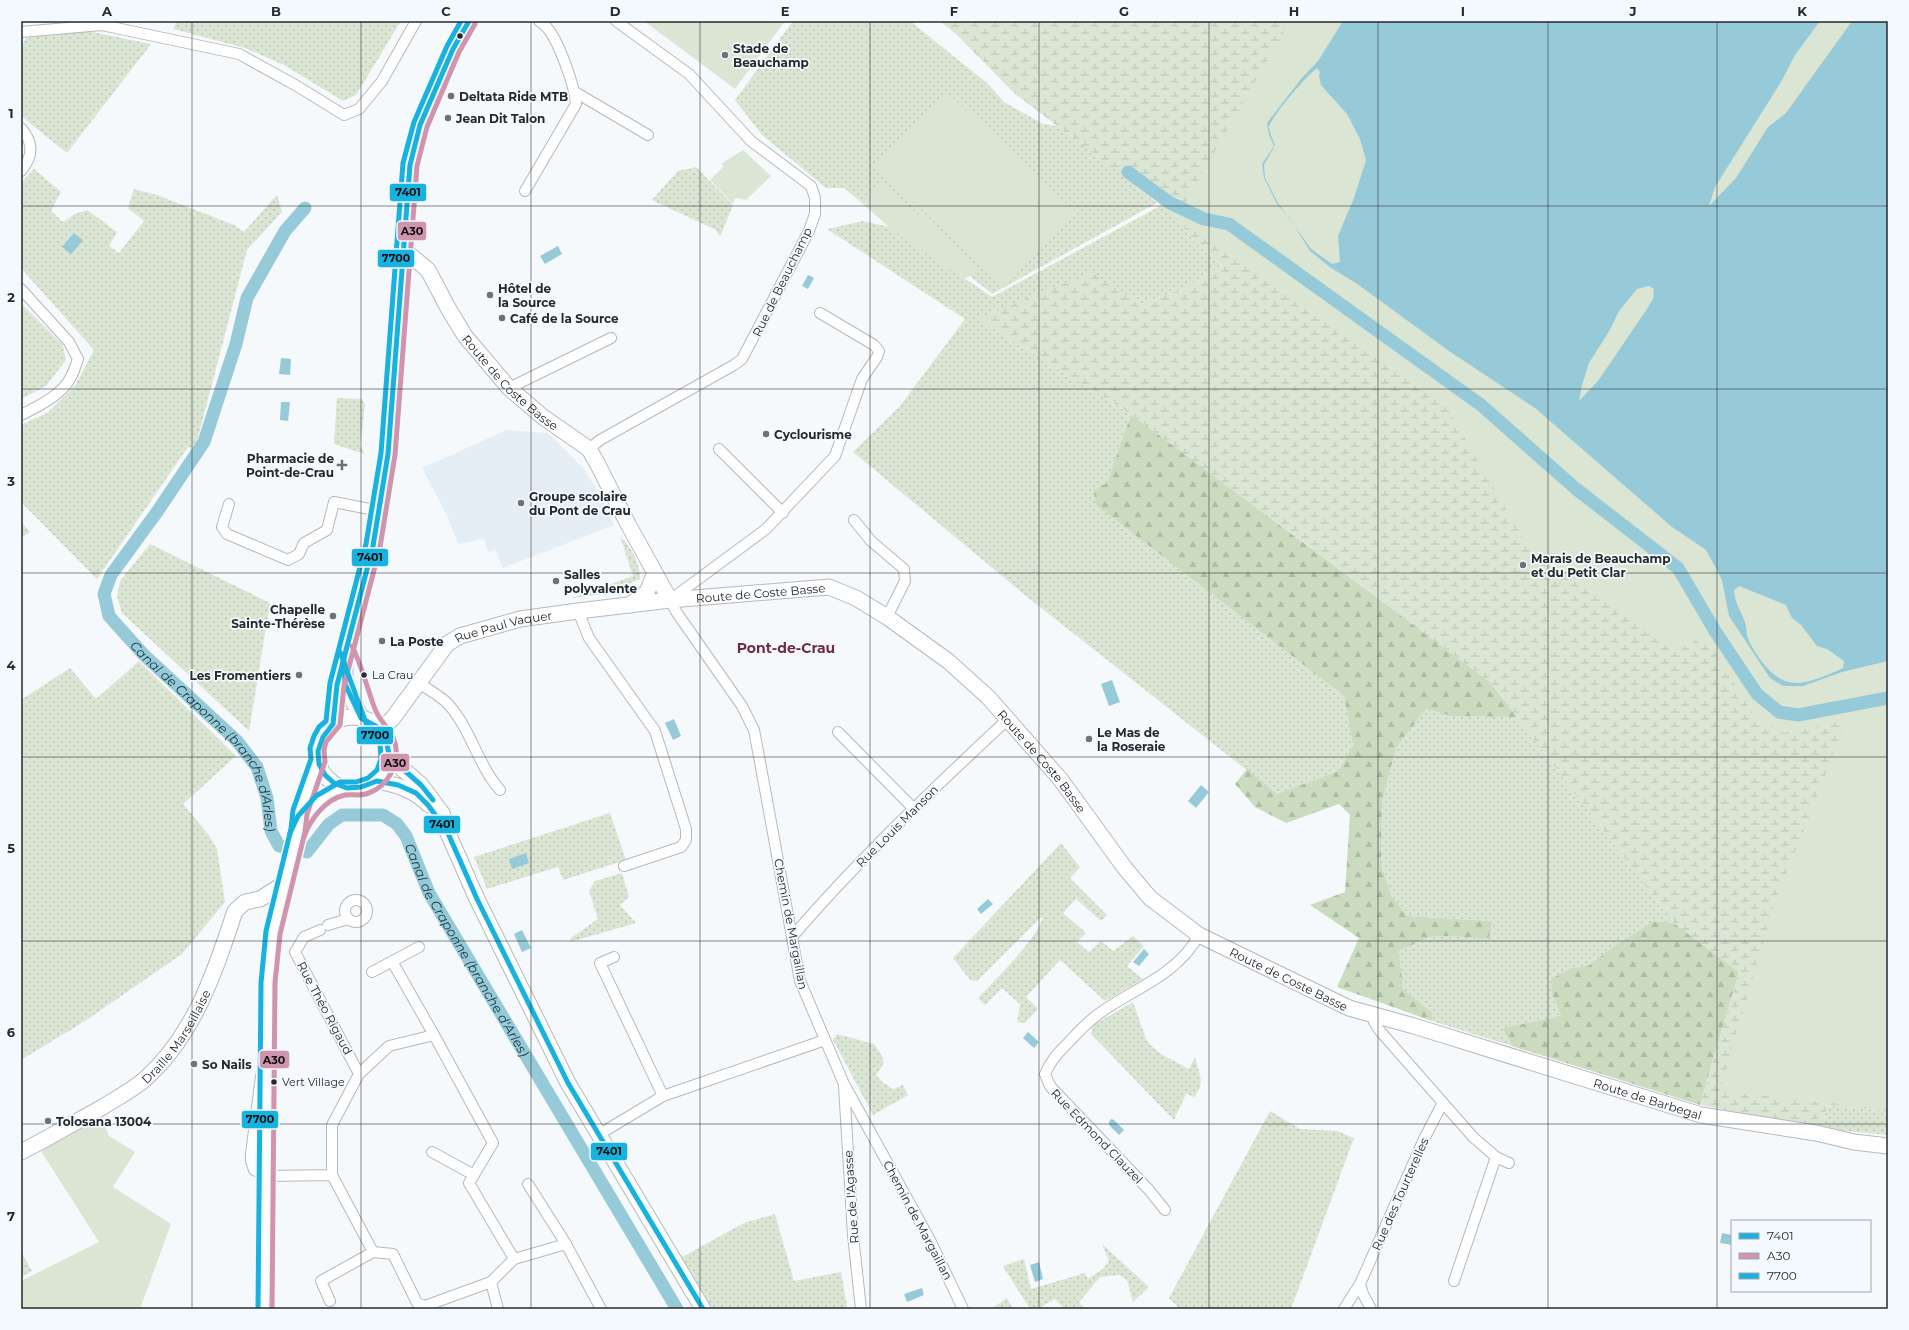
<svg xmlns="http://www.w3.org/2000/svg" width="1909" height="1330" viewBox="0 0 1909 1330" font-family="Montserrat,sans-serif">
<defs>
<pattern id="grass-dots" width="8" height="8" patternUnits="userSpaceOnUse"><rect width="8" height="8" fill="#dae5d4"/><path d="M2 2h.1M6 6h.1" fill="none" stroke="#bbc4b6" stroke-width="1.8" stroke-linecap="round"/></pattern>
<pattern id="forest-firs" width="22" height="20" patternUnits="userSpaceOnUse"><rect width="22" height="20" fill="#cbdbc0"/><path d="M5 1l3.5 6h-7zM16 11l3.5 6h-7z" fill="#aebca5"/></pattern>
<pattern id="wetland-marsh" width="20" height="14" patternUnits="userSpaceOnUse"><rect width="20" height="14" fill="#dae5d4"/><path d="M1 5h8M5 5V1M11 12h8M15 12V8" fill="none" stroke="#bbc4b6"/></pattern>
</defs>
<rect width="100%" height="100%" fill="#f6f9fc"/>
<polygon fill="#e5eef5" points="507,430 548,433 584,469 597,489 614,525 503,568 495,550 488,552 484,539 458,544 447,516 422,468"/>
<g fill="url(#grass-dots)">
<polygon points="177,21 401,21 356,95 343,101 284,65 245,48 173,29"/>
<polygon points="793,21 910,21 987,83 1004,102 1043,124 1057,126 1114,168 1157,203 992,294 970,276 978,270 884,184 863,204 844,188 826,188 762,135 735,100"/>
<polygon points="87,31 151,44 67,153 21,116 21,47 26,38"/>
<polygon points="696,167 733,205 720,237 716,230 652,200 678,171"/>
<polygon points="34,169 61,192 51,211 63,222 75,214 87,210 117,232 109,246 119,253 144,221 128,208 134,189 157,195 234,225 244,232 277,195 282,212 247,250 195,449 188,447 97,579 21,502 21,425 47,413 75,386 94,350 21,268 21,183"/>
<polygon points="1162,205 1177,217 1194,242 1222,265 1185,288 1141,304 1090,273 978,319 1131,414 1107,484 1096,505 1344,696 1353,746 1338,771 1277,794 1026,596 853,452 900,406 965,319 827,229 863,221 889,227 992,297"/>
<polygon points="21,303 63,345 66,360 46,386 21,399"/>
<polygon points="337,398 362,399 365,405 360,446 365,454 334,444"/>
<polygon points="21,522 30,532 21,538"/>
<path d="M 620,536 C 630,546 641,564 640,579 L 605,594 L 572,598 L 633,576 Z"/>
<polygon points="150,544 270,603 249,731 122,613 117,596 120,581"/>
<polygon points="139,661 236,756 183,804 208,834 217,849 225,902 182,954 85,1021 21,1060 21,700 70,668 96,699"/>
<polygon points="1426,709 1451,716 1517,717 1674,923 1654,921 1617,944 1588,966 1572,968 1552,994 1561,1016 1504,1028 1512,1046 1432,1021 1433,1013 1403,989 1399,951 1429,937 1453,936 1492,921 1408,916 1392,897 1381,864 1382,802 1396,748"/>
<polygon points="610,813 626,860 563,880 558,867 487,889 474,857"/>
<path d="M 1061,843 L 1080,867 L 1070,878 L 1107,915 L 1101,921 L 1076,899 L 1063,913 L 1086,933 L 1077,942 L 1089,952 L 1101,941 L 1113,951 L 1133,936 L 1144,946 L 1127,966 L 1143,979 L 1105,1001 L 1060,960 L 1026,997 L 1038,1009 L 1025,1023 L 1017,1022 L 1020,1004 L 1002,988 L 985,1005 L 978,998 C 999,975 1031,946 1043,918 L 1040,918 L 977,981 L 970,980 L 953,958 Z"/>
<polygon points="622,873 629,897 620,905 636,923 570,942 571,938 598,919 589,891 595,881"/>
<path d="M 1133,1002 L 1146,1039 L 1150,1045 L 1161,1054 L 1189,1069 L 1195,1057 C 1199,1074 1206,1083 1194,1097 L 1186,1094 L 1174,1120 L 1091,1034 L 1093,1025 Z"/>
<polygon points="837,1034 874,1044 881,1054 884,1063 876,1075 882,1082 893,1089 903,1085 908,1095 873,1115 833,1040"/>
<polygon points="1827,1105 1888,1111 1888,1135 1822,1129"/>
<polygon points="1270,1111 1300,1129 1337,1131 1354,1138 1291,1309 1180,1309 1169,1298"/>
<polygon points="775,1214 794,1281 841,1272 847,1306 839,1309 713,1309 682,1257 744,1223"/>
<polygon points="1102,1244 1149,1287 1133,1302 1127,1280 1119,1275 1100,1277 1079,1302 1084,1309 1064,1309 1055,1299 1037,1309 1030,1309 1003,1266 1024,1259 1031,1289 1085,1273 1088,1279 1103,1269 1109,1261"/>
<polygon points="21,1251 32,1271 21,1277"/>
<polygon points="1007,1298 1013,1309 991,1309"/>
</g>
<g fill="url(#forest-firs)">
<polygon points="1131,414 1490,682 1517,717 1451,716 1426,709 1396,748 1382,802 1381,864 1392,897 1408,916 1492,921 1489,939 1453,936 1429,937 1399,951 1403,989 1433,1013 1432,1021 1337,987 1359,938 1310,905 1345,892 1350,815 1339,804 1286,823 1255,807 1235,784 1247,769 1277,794 1338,771 1353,746 1344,696 1096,505 1094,490 1107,483"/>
<polygon points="1654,921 1674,923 1739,972 1700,1105 1512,1046 1503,1028 1561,1016 1552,994 1551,979 1572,968 1588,966 1617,944"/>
</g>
<polygon fill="url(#wetland-marsh)" points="940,21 1343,21 1888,661 1888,1111 1827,1105 1822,1129 1700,1105 1739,972 1674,923 1490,682 1131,414 978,319 1091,272 1141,304 1185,288 1222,265 1194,242 1177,217 1014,93 957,35"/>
<g fill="#dae5d4">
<polygon points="644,21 785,21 735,89"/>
<polygon points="1290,21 1888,21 1888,1109 1720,1091 1775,903 1847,720 1784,733 1754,715 1704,635 1675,653 1526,543 1446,406 1177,217"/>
<polygon points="946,91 1075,211 1005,287 876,167"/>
<polygon points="743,150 771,176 746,200 735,198 733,204 710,180 724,166 721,164"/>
<polygon points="884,184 970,259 978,270 970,276 963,279 889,227 863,204"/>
<polygon points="100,1116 109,1136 135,1152 113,1187 171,1224 140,1309 21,1309 21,1281 99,1242 41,1151"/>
</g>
<g fill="#96cad8" fill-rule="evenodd">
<path d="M 1343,21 L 1820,21 L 1795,55 L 1781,82 L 1715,187 L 1709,206 L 1736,178 L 1768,127 L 1786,113 L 1852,21 L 1888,21 L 1888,661 L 1842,672 L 1803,686 L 1783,686 L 1770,678 L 1729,616 L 1722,580 L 1706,550 L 1672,527 L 1535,408 L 1449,351 L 1356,283 L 1331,268 L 1310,251 L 1290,219 L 1277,204 L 1264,178 L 1262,164 L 1274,146 L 1269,135 L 1267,123 L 1301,79 L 1318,61 ZM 1317,68 L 1320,72 L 1319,75 L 1321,85 L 1347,114 L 1360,139 L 1366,160 L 1354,198 L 1338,236 L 1340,262 L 1332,264 L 1311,249 L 1278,203 L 1265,178 L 1264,165 L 1275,145 C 1273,139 1269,133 1269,127 C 1271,117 1308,74 1317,68 ZM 1649,286 L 1654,289 L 1653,299 L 1645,312 L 1598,381 L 1579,401 L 1582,385 L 1589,363 L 1611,328 L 1619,311 L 1637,289 ZM 1739,586 L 1786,605 L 1792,618 L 1801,625 L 1817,646 L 1827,649 L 1844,661 L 1843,668 C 1833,673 1807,684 1796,683 C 1775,683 1759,660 1750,643 C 1746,636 1747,629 1745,622 C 1740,608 1736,607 1734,590 Z"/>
<polygon points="74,233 83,240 71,254 62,247"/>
<polygon points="558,246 562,254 545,264 540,256"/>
<polygon points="808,275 814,278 808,289 802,286"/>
<polygon points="281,358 291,359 290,375 279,374"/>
<polygon points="281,402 290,402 288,421 280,420"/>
<polygon points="1112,680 1120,702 1109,706 1101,684"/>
<polygon points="674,719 681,736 673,740 665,723"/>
<polygon points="1201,785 1209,792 1196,808 1188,801"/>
<polygon points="526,853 529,863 512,869 509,859"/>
<polygon points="988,899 993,904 981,914 977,909"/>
<polygon points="522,930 531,948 522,952 514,934"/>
<polygon points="1144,949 1149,954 1139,966 1133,962"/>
<polygon points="1028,1032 1039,1042 1034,1048 1023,1038"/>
<polygon points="1111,1119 1114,1120 1124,1130 1119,1135 1109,1125 1109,1122"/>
<polygon points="1722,1233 1732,1235 1732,1245 1720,1243"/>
<polygon points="1039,1262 1043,1279 1035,1282 1030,1265"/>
<polygon points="922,1288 924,1295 907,1302 904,1294"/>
</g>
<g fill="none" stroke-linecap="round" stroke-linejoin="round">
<g stroke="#96cad8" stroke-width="13">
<polyline points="1128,172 1170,203 1204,219 1229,224 1481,405 1575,488 1678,568 1715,631 1757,694 1779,712 1798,715 1888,698"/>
<path id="s1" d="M 305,208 L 285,231 L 247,298 L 236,344 L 204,442 L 157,512 L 111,575 L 104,594 L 109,616 L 144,655 L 237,741 L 257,767 L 267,798 L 271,831 L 279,846 L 307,852 L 329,824 L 342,815 L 383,815 L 397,824 L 406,836 L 429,893 L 677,1309"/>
</g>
<g stroke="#b6b9bb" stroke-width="12">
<g id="street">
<polyline points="21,32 102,25 239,54 297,86 344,115 359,109 382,81 416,21"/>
<polyline points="575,92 648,135"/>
<path d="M 21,128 C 34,143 33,157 21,171"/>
<path d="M 525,191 L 576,104 C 575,87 559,42 548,29 C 546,26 542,23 539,21"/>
<path d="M 21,289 L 69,342 L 78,359 C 76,365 74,371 71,377 C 62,395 39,406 21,415"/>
<polyline points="820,313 874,345 879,351 877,357 862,379 835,456 766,529 670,600 677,613 742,706 754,730 758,751 800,981 844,1084 931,1242 963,1309"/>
<polyline points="509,388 611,338"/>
<polyline points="589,449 600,440 734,365 742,359 809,231 815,214 815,198 811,186 751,141 689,74 616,21"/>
<polyline points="719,449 783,513"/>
<polyline points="229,504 222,527 227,534 288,560 299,554 304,543 327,530 334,502 379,511"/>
<polyline points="854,520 871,541 904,569 905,581 887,617"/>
<polyline points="578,611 589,638 655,731 686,829 686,840 681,847 624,866"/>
<path d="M 418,683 C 428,689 441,696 449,705 C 471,730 478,765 500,790"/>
<polyline points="838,732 913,808"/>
<circle cx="356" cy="911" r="11"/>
<polyline points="328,925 348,919"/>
<polyline points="320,930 304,937 295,952 359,1074"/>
<path d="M 792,937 C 859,859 933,789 1008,719"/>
<polyline points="614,957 600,963 663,1096"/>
<polyline points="393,963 434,1035"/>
<polyline points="372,972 419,947"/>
<polyline points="1373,1016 1374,1022 1380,1031 1473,1137 1496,1157 1509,1163"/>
<polyline points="261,1076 251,1154 251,1161 254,1170 267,1176 332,1175 373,1252 393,1254 417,1303 425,1306 491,1282 514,1259 469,1183 493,1143 434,1035 389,1046 359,1074 332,1125 332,1175"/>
<polyline points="844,1086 853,1235 861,1309"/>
<polyline points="598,1135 663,1096 825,1040"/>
<polyline points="432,1152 474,1175"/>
<polyline points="528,1184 566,1244 601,1309"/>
<path d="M 1165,1210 L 1149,1190 L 1050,1086 L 1045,1074 C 1051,1060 1058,1053 1068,1043 C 1077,1033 1087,1023 1097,1015 C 1132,989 1177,976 1199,935"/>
<polyline points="514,1259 566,1244"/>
<polyline points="1454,1281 1496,1157"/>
<polyline points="491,1282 498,1309"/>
<polyline points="1360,1284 1363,1294 1371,1309"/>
<polyline points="330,1301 321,1281 373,1252"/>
<polyline points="1344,1309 1360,1284 1424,1139 1442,1104"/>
</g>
</g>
<g stroke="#b6b9bb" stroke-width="17">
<g id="secondary">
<path id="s2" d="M 404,250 L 428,270 L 448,308 L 465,336 L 509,388 L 543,417 L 589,449 L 597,463 L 628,524 L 670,600"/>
<polyline points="630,605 647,592 655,573"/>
<polyline points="345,668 345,684 361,718"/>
<circle cx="353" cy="753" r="36"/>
<polyline points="333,724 337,685 373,546 387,466 410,165 420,125 453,49 469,21"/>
<path id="s3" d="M 379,728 L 385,726 L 393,718 L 447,644 L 460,636 L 520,619 L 578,611 L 670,600 L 829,587 L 856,598 L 887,617 L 948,661 L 988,697 L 1061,780 L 1124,867 L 1150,898 L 1199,935 L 1349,1008 L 1414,1026 L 1701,1115 L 1816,1133 L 1854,1142 L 1888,1146"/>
<polyline points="389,754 396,763 421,785 442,813 447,831 477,899 568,1083 703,1309"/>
<path d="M 377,781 C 398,785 414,790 429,805"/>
<path d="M 302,824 C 315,804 323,798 344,788"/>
<path id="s4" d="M 21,1152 C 48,1138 74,1123 101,1108 C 115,1099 131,1091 144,1080 C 194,1036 215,972 235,911 L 245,902 L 260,899 L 285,883"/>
<polyline points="265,1309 268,983 273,933 298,830 300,812 318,760"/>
</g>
</g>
<use href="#street" stroke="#fefeff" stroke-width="10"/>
<use href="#secondary" stroke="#fefeff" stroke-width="15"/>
<g stroke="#f4f9fe" stroke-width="8">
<g id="bus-1">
<polyline points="469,21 453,49 420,125 410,165 388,454 373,546 337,685 333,724 323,737 318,751 319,764 325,775 334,783 347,788 361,787 377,781 398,785 416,793 428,805 447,831 477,899 568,1083 703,1309"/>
<polyline points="344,660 345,684 361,718 379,728 385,735 389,754 396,763 421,785 433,800"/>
</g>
</g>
<g stroke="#f4f9fe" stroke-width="8">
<g id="bus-2">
<path d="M 304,837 C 310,820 325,799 345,795 C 352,794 359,796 366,794 C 389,787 403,760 393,737 C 388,727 379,720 375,709 C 367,688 362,666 352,646"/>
<polyline points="272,1309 275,983 280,934 305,832 307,814 325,762 324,750 326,742 340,725 344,686 380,547 395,455 417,166 427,127 459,52 475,24"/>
</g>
</g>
<g stroke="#f4f9fe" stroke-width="8">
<g id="bus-3">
<polyline points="290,833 298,816 316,796 340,782 356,782 368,778 377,770 381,759 380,743 366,723 340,652"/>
<polyline points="258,1309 261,983 266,931 291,829 293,810 311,759 310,748 314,736 319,727 326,721 330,683 366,544 381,453 403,163 414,122 447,46 461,21"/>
</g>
</g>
<use href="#bus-1" stroke="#18b2df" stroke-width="5"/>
<use href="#bus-2" stroke="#d094ae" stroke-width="5"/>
<use href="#bus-3" stroke="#18b2df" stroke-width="5"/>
</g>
<path fill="none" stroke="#26292c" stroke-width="1" stroke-opacity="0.55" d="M 192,21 L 192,1309M 361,21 L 361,1309M 531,21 L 531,1309M 700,21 L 700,1309M 870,21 L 870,1309M 1039,21 L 1039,1309M 1209,21 L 1209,1309M 1378,21 L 1378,1309M 1548,21 L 1548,1309M 1717,21 L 1717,1309M 21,206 L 1888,206M 21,389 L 1888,389M 21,573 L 1888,573M 21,757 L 1888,757M 21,941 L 1888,941M 21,1124 L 1888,1124"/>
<g fill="#26292c" stroke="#f4f9fe" stroke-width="1.5">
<circle cx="460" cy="36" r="3.5"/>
<circle cx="364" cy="675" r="3.5"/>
<circle cx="274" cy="1082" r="3.5"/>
</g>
<g fill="#6f7275" stroke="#f4f9fe" stroke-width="1.5">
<circle cx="725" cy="55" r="4"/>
<circle cx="451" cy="96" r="4"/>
<circle cx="448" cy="118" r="4"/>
<circle cx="490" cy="295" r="4"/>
<circle cx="502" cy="318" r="4"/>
<circle cx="766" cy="434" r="4"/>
<path d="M340 459h4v4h4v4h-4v4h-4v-4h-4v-4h4z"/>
<circle cx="521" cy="503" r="4"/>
<circle cx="1523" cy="565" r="4"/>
<circle cx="556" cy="581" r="4"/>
<circle cx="333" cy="616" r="4"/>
<circle cx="382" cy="641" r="4"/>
<circle cx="299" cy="675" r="4"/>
<circle cx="1089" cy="739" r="4"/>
<circle cx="194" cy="1064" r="4"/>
<circle cx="48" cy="1121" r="4"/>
</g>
<g text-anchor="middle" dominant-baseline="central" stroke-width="3.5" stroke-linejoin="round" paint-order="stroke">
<g font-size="11" fill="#26292c" stroke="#f4f9fe" text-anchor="start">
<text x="372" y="675">La Crau</text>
<text x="282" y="1082">Vert Village</text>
</g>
<g font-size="12" font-weight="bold" fill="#26292c" stroke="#f4f9fe" text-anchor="start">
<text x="733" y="48">Stade de<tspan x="733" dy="14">Beauchamp</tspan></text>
<text x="459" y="96">Deltata Ride MTB</text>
<text x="456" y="118">Jean Dit Talon</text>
<text x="498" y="288">Hôtel de<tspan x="498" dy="14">la Source</tspan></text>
<text x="510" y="318">Café de la Source</text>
<text x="774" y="434">Cyclourisme</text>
<text x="334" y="458" text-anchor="end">Pharmacie de<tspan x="334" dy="14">Point-de-Crau</tspan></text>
<text x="529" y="496">Groupe scolaire<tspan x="529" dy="14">du Pont de Crau</tspan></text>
<text x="1531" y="558">Marais de Beauchamp<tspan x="1531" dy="14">et du Petit Clar</tspan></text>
<text x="564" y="574">Salles<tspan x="564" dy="14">polyvalente</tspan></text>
<text x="325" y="609" text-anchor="end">Chapelle<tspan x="325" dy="14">Sainte-Thérèse</tspan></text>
<text x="390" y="641">La Poste</text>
<text x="291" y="675" text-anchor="end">Les Fromentiers</text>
<text x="1097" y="732">Le Mas de<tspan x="1097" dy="14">la Roseraie</tspan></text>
<text x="202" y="1064">So Nails</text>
<text x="56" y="1121">Tolosana 13004</text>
</g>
<g font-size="12" fill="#26292c" stroke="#f4f9fe">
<text transform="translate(782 282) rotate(-64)">Rue de Beauchamp</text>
<text stroke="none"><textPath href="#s2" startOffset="172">Route de Coste Basse</textPath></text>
<text stroke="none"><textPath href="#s3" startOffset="429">Route de Coste Basse</textPath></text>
<text stroke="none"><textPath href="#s3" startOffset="169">Rue Paul Vaquer</textPath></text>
<text stroke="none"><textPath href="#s3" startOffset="776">Route de Coste Basse</textPath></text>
<text transform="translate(897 826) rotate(-45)">Rue Louis Manson</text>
<text transform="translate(791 924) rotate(79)">Chemin de Margaillan</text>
<text stroke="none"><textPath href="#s3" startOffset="1112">Route de Coste Basse</textPath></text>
<text transform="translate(325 1008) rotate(62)">Rue Théo Rigaud</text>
<text stroke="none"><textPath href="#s4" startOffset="197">Draille Marseillaise</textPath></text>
<text stroke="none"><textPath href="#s3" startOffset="1491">Route de Barbegal</textPath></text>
<text transform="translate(1097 1136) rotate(46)">Rue Edmond Clauzel</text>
<text transform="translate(1400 1194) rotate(-66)">Rue des Tourterelles</text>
<text transform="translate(851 1197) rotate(-94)">Rue de l'Agasse</text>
<text transform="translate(918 1220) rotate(62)">Chemin de Margaillan</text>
</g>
<g font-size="13" font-style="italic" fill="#153841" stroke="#f4f9fe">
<text stroke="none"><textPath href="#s1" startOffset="620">Canal de Craponne (branche d'Arles)</textPath></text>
<text stroke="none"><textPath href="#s1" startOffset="1040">Canal de Craponne (branche d'Arles)</textPath></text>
</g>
<g font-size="14" font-weight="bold" fill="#6f2b45" stroke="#f4f9fe">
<text x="786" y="648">Pont-de-Crau</text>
</g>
</g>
<g stroke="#f4f9fe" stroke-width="1.5">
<rect x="389" y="183" width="38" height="19" rx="4" fill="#18b2df"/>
<rect x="397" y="221" width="30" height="20" rx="4" fill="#d094ae"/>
<rect x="377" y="249" width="38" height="19" rx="4" fill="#18b2df"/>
<rect x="351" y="548" width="38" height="19" rx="4" fill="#18b2df"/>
<rect x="356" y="726" width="38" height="19" rx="4" fill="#18b2df"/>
<rect x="380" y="753" width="30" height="19" rx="4" fill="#d094ae"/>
<rect x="423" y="815" width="38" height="19" rx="4" fill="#18b2df"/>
<rect x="259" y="1050" width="31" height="19" rx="4" fill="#d094ae"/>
<rect x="241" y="1110" width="38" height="19" rx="4" fill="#18b2df"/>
<rect x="590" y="1142" width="38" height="19" rx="4" fill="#18b2df"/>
</g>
<g font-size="11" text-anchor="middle" font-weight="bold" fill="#111">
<text x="408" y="196">7401</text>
<text x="412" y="235">A30</text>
<text x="396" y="262">7700</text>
<text x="370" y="561">7401</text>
<text x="375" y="739">7700</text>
<text x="395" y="767">A30</text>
<text x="442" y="828">7401</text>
<text x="274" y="1064">A30</text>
<text x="260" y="1123">7700</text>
<text x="609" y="1155">7401</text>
</g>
<rect width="1909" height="1330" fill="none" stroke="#f4f9fe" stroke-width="44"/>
<rect x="1731" y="1220" width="140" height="72" fill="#f4f9fe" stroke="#a2a6aa"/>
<rect x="1739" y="1233" width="20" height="6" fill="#18b2df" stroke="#a2a6aa"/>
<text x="1767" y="1240" font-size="12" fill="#26292c">7401</text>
<rect x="1739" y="1253" width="20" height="6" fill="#d094ae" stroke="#a2a6aa"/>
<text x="1767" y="1260" font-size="12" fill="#26292c">A30</text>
<rect x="1739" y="1273" width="20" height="6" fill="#18b2df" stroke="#a2a6aa"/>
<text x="1767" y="1280" font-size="12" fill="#26292c">7700</text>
<rect x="22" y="22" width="1865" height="1286" fill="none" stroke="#26292c" stroke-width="1.5"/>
<g font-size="13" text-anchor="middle" font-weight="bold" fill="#26292c">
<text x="107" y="16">A</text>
<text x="276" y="16">B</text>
<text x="446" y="16">C</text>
<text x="615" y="16">D</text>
<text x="785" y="16">E</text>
<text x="954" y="16">F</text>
<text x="1124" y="16">G</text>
<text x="1294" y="16">H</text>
<text x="1463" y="16">I</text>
<text x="1633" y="16">J</text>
<text x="1802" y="16">K</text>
<text x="11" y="118">1</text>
<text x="11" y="302">2</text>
<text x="11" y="486">3</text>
<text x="11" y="670">4</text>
<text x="11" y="853">5</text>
<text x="11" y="1037">6</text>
<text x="11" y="1221">7</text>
</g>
</svg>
